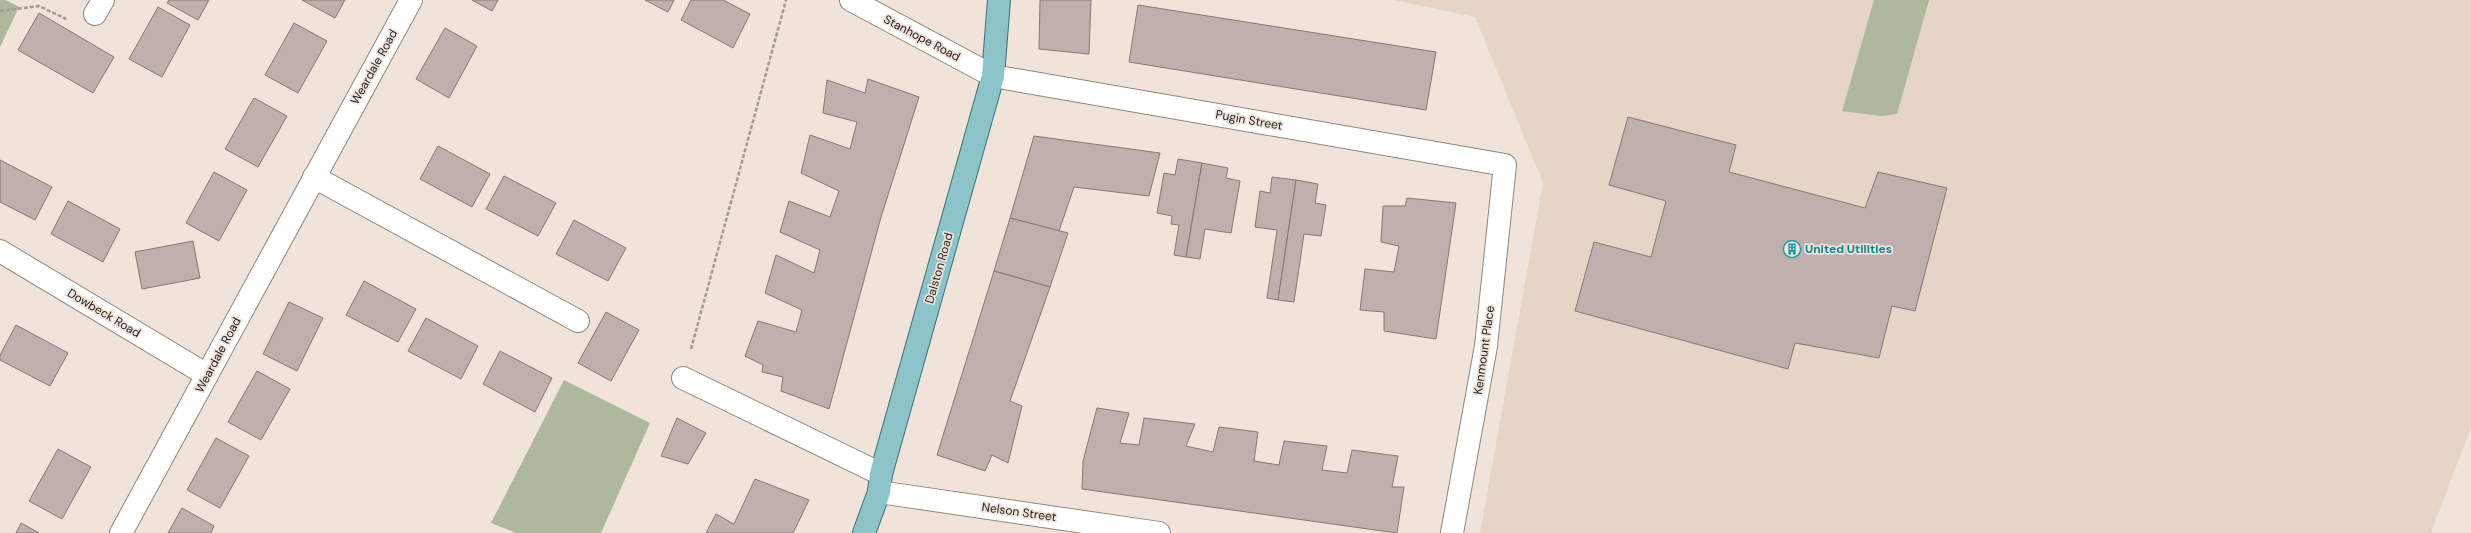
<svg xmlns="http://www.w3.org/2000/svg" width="2471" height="533" viewBox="0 0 2471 533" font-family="'DM Sans',sans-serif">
<rect width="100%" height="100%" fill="#efe3da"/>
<polygon fill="#e6d5c7" points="1393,0 2471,0 2471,427 2431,533 1480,533 1543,183 1475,17"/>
<g fill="#aeb89d">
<polygon points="0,0 6,0 19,7 0,47"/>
<polygon points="1874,0 1929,0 1897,114 1881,116 1842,111"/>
<polygon points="564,380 650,423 601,533 516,533 491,523"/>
</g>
<g fill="#bfb0ad" stroke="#867875">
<polygon points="169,0 209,0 198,20 167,3"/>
<polygon points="302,0 345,0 335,18"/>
<polygon points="472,0 498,0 492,11"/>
<polygon points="645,0 674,0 668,12"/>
<polygon points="691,0 723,0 750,14 733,48 681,20"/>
<polygon points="1040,0 1091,0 1089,54 1039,49"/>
<polygon points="1138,5 1436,52 1426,110 1129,62"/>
<polygon points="158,7 190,25 162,77 129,59"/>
<polygon points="39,13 114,57 93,93 18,50"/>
<polygon points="294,23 327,41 298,93 265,75"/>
<polygon points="445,28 477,46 449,98 416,79"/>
<polygon points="868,79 919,97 881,217 829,409 781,391 783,377 762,372 763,365 745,356 758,321 796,332 802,310 765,293 776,255 814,273 820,250 780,232 789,201 830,217 839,191 801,173 810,135 850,149 857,122 823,113 827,80 865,93"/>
<polygon points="254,98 287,116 258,167 225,149"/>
<polygon points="1628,117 1736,145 1729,172 1865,208 1878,172 1947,188 1915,311 1892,306 1879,358 1795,343 1788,369 1575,311 1594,242 1651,257 1666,201 1609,185"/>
<polygon points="1034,136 1160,153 1149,196 1074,187 1059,231 1010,218"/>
<polygon points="438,146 490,174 472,207 420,179"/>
<polygon points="1178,159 1202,163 1186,257 1174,255 1179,225 1171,224 1172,216 1157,213 1164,173 1175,175"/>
<polygon points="0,160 52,187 35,220 0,202"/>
<polygon points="1202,163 1228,168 1226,178 1240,181 1231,233 1205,229 1200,259 1186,257"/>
<polygon points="214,172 247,190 219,241 186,223"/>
<polygon points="504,176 556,203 538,236 486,209"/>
<polygon points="1272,177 1296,180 1278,300 1267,298 1277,230 1255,227 1260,191 1270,193"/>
<polygon points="1296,180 1318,184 1315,203 1326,205 1321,236 1304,234 1294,302 1278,300"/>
<polygon points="1407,198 1456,203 1436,339 1384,331 1384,312 1360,310 1365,269 1394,272 1399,246 1381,242 1383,206 1405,206"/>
<polygon points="68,201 120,229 103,262 51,234"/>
<polygon points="1010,218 1068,233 1050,287 994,271"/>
<polygon points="574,220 626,248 608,281 556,254"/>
<polygon points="193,241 200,278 142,289 135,252"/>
<polygon points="994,271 1050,287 1010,401 1022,406 1008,463 992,455 985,471 937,455"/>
<polygon points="364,281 416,309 398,342 346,315"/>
<polygon points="289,302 323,318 297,371 263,354"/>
<polygon points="606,312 639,330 611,381 578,363"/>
<polygon points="426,318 478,346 461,379 408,351"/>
<polygon points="16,325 68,353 50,386 0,360 0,355"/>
<polygon points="500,351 552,378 535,412 483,384"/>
<polygon points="257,371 290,389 261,440 228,422"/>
<polygon points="1097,408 1129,413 1120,443 1139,445 1144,418 1195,424 1186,446 1213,452 1219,427 1258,432 1254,461 1279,465 1284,441 1327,446 1322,470 1347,473 1352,450 1398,456 1392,487 1404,487 1397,533 1082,489 1083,461"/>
<polygon points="677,418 706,433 688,464 661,456"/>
<polygon points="216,438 249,456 220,508 187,490"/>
<polygon points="58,449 91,467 62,519 29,501"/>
<polygon points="755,479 809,500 793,533 706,533 716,514 734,524"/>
<polygon points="182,508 214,526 211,533 168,533"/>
<polygon points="21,523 39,533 16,533"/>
</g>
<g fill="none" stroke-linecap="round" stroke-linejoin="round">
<g stroke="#90867d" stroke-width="24">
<g id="minor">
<polyline points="851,0 993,76 1505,165 1486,346 1452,533"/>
<polyline points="95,14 103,0"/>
<polyline points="314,177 578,321"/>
<polyline points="0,251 207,375"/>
<polyline points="683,378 881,474"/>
<polyline points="879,492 1159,533"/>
<polyline points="121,533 411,0"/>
</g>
</g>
<g stroke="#387276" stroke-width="24">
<polyline id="major" points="864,533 879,492 881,474 993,76 999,0"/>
</g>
<g stroke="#a39a93" stroke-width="2.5" stroke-dasharray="4 2" stroke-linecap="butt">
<polyline points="0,11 39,6 66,19"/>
<polyline points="691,349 786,0"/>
</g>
<use href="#minor" stroke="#fff" stroke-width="22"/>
<use href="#major" stroke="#8dc4c9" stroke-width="22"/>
</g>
<defs>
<g id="building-ring" transform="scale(0.9)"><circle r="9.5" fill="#efe3da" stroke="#0f9aa8" stroke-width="1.5"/><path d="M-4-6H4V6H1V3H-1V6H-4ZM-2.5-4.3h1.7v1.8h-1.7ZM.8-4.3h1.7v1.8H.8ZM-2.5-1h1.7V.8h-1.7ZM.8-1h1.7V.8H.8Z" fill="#0f9aa8"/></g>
</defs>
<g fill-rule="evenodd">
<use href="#building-ring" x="1792" y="249"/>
</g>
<g text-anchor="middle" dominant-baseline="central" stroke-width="3.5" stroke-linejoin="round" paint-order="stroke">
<g font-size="12" fill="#27231f" stroke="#efe3da">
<text transform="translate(922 38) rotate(28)">Stanhope Road</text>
<text transform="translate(374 67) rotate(-61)">Weardale Road</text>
<text transform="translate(1249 120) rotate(10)">Pugin Street</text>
<text transform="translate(939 268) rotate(-74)">Dalston Road</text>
<text transform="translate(104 313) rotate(31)">Dowbeck Road</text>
<text transform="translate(1484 350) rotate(-82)">Kenmount Place</text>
<text transform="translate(218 355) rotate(-62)">Weardale Road</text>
<text transform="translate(1019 512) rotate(8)">Nelson Street</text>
</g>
<g font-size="12" font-weight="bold" fill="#0d838f" stroke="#efe3da" text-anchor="start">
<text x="1805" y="249">United Utilities</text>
</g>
</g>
</svg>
